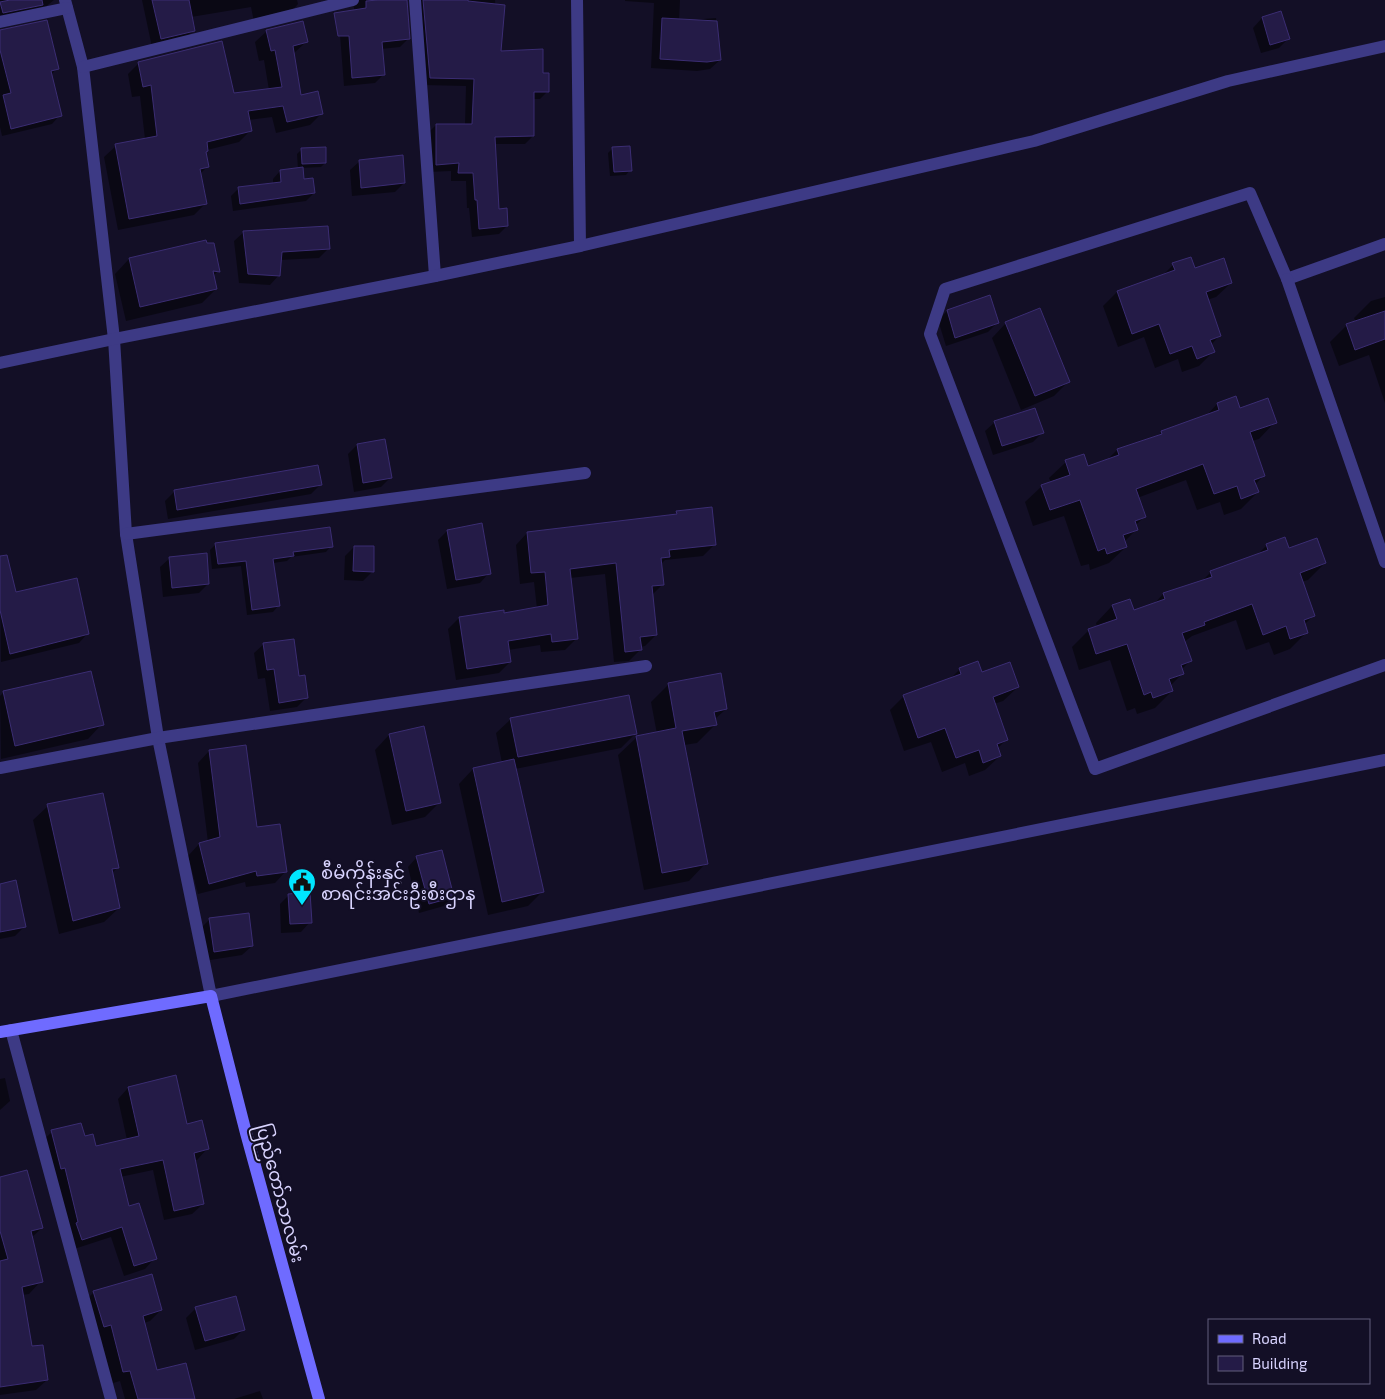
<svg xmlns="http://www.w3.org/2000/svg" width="1385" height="1399" viewBox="0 0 1385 1399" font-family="'Exo 2','Noto Sans Myanmar',sans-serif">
<rect width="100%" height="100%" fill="#130f26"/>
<g fill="#0007">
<polygon points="0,0 66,0 54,0 39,12 0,20"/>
<polygon points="142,0 297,0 298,4 290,13 254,22 251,7 191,17 194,30 185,39 152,47"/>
<polygon points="353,0 402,0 408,39 400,47 381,49 384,74 375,83 344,86 340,35 356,25"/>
<polygon points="420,0 495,0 499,52 542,74 548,91 540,99 532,99 533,136 525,144 495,144 498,211 507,226 499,234 472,237 469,208 467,208 466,181 451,181 451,171 428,172 428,133 436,125 465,125 466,86 422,85"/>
<polygon points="625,0 680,0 679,21 716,18 720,60 710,69 697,71 651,68 654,3 625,1"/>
<polygon points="1280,13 1288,39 1279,48 1261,53 1253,28 1262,18"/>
<polygon points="0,31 57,68 51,75 60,115 52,124 2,136 0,127"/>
<polygon points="267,31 306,42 293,54 300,96 322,113 310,125 276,133 272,117 248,120 251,130 239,142 207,150 205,153 207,167 200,174 206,203 194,215 118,230 104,157 116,146 145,139 140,96 132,97 128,74 139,63 233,95 269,90 264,60 259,61 255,42"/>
<polygon points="613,148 630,170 626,175 610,176 608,153"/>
<polygon points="302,149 325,163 321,167 301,168 303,181 314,193 306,201 233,211 231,196 239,188 273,184 273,179 280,171 298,169 297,154"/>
<polygon points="360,161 404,183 395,192 352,196 350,170"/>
<polygon points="244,232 329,248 319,258 280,260 279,275 270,285 239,283 234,241"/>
<polygon points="205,242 218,271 213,276 216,289 202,303 126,321 115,274 129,259"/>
<polygon points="1173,265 1231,283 1216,297 1207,300 1220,335 1211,345 1213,352 1199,366 1182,372 1178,359 1155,368 1144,337 1118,347 1103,306 1117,292 1162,276"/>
<polygon points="1385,297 1385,403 1369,355 1339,366 1330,342 1347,325 1356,322 1354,318 1371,301"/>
<polygon points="947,311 997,323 988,332 946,346 938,320"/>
<polygon points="1006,323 1068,382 1054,396 1021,410 992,338"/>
<polygon points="1235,398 1239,409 1275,422 1259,439 1252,441 1264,475 1255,485 1258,492 1241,509 1224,515 1220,502 1197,510 1186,480 1137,498 1144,517 1135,526 1136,530 1124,542 1126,547 1109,563 1090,570 1089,564 1081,566 1064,516 1033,526 1025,502 1042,486 1051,483 1049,478 1066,462 1087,467 1107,460 1117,450 1156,437 1162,432 1206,416 1217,404"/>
<polygon points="995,422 1042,433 1033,442 993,455 985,431"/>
<polygon points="357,445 390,478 381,487 354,492 348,454"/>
<polygon points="317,466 321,484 311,494 168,519 165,501 174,492"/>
<polygon points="677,512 714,545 703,556 665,560 661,564 663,584 652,595 656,635 645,646 640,647 640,650 629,661 614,662 605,574 570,578 576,639 565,650 541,652 540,645 508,650 510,662 499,673 456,680 448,629 459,618 503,614 537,609 534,582 520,584 516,545 527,533 673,516"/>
<polygon points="447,531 489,573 480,583 447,589 438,540"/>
<polygon points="216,544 331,546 326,552 291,557 287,561 273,563 278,606 273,612 247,615 241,566 212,569 210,550"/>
<polygon points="1267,545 1289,550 1325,563 1308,580 1301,582 1313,616 1304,625 1307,632 1290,649 1274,655 1269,642 1246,650 1236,620 1192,636 1184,642 1190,661 1181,670 1182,674 1170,686 1172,691 1155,708 1137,714 1135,708 1127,711 1110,660 1079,670 1072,647 1089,630 1097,627 1096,623 1112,606 1133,612 1154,604 1163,594 1202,581 1211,572 1256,556"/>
<polygon points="354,547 373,571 363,581 344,580 345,556"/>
<polygon points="170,558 208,584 199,593 163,597 160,567"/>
<polygon points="0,577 15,593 88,633 79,643 1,662"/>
<polygon points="264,644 298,677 306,698 297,707 270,711 265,678 258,679 254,653"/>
<polygon points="960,669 981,673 1018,687 1003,701 994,704 1006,740 997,749 1000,756 985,770 969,776 965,763 942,772 931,742 904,751 890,710 904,696 949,680"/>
<polygon points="669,684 726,709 714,720 715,725 697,743 684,745 706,863 689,881 644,890 618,755 636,738 657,734 651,702"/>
<polygon points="4,692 102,724 88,739 1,759 0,696"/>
<polygon points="511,719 635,734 621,748 515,769 542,892 528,906 488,915 459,784 473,769 502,763 496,733"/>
<polygon points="389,735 439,803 425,817 392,825 375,750"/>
<polygon points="245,746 256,829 286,871 275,883 246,887 245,882 198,894 188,856 199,844 208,842 198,763 209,751"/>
<polygon points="48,806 117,868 112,873 119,908 104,922 59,934 33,820"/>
<polygon points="417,857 453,897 444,906 419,913 408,867"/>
<polygon points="0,885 24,927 15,936 0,939"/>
<polygon points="289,895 310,922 301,932 281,933 280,904"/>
<polygon points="210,919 252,946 242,955 204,961 200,929"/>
<polygon points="175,1077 186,1125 207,1149 197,1160 194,1160 203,1204 192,1214 164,1220 153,1170 120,1177 128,1207 155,1258 145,1269 124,1276 111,1237 71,1250 41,1142 52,1132 84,1137 95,1147 127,1140 118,1099 128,1088"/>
<polygon points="5,1078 10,1101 0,1110 0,1079"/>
<polygon points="0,1178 42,1228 31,1238 41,1281 29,1294 22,1295 0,1310"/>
<polygon points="94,1292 161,1310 150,1321 144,1323 156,1372 194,1399 125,1399 120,1381 113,1383 100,1335 93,1337 83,1303"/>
<polygon points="196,1308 244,1329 234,1339 195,1350 186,1318"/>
<polygon points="0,1334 31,1348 47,1380 36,1390 0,1395"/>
<polygon points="260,1391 263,1399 234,1399"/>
</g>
<g fill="#241b47" stroke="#3b2d73">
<polygon points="10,0 42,0 43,5 3,13 0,2"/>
<polygon points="152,0 189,0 195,31 161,39"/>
<polygon points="378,0 407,0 410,39 382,42 385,75 352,78 349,36 338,36 334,13 366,8 366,1"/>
<polygon points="423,0 468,0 468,1 505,5 501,51 543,49 543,73 549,73 549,92 534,92 534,136 495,137 499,209 507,208 508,226 479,229 477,200 475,200 473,173 458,173 459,163 436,165 436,124 472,124 474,79 430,78"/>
<polygon points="1281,11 1290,39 1270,45 1262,17"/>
<polygon points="662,18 717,21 721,60 707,62 660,59"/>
<polygon points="47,20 59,69 51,71 62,116 11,129 3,95 11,93 0,50 0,30"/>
<polygon points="303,21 308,42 293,46 301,95 318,91 323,114 287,122 283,106 248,111 252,131 207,142 208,151 206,152 209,167 200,169 207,204 129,219 115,144 157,136 151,85 143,87 138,62 222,41 234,93 282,87 275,50 271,51 266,30"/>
<polygon points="630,146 632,171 614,172 612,147"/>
<polygon points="326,147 326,163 302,164 301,148"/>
<polygon points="403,155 405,183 361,188 359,160"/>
<polygon points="303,167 304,179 313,178 315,193 240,204 238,187 281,182 280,170"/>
<polygon points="328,226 330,249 282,252 280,276 248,274 243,231"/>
<polygon points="206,240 207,243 214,243 220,272 213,271 217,289 140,307 129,258"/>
<polygon points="1191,257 1195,268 1224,258 1232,283 1206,292 1221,336 1210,340 1215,352 1197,359 1192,346 1170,354 1159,324 1132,334 1117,291 1175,270 1172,263"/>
<polygon points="990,295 999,323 955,338 947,310"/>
<polygon points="1040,308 1070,382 1035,396 1005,322"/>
<polygon points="1385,311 1385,339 1355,350 1346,324"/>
<polygon points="1236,396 1240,408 1268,398 1277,423 1250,432 1265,476 1254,480 1259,492 1241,499 1237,486 1214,494 1203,464 1136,489 1146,517 1135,521 1138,530 1123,535 1127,547 1107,554 1105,548 1098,551 1080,500 1050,510 1041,485 1070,475 1065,460 1084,454 1088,466 1119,455 1117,449 1162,434 1161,431 1219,410 1217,403"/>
<polygon points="1035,408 1044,433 1002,446 994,421"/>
<polygon points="385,439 392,478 363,483 357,444"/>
<polygon points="318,465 322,485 177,510 174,490"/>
<polygon points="712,507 716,545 669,550 670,557 661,558 664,585 652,586 657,635 640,637 642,650 625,652 616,563 570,569 578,639 552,642 551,634 508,641 511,662 467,669 459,617 504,610 504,613 548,605 545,572 531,573 527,532 677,514 676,511"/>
<polygon points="482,523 491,574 456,580 447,530"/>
<polygon points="330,527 333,547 293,552 294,556 273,559 280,606 252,610 246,561 218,564 215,543"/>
<polygon points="1285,537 1289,548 1317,538 1326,563 1300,573 1315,616 1304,620 1308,633 1290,639 1286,626 1263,635 1252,604 1204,622 1205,625 1182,633 1192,661 1181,665 1184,674 1169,679 1173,691 1153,698 1151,692 1144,695 1127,644 1096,654 1088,629 1117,619 1112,605 1130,599 1134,610 1165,599 1163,593 1212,577 1210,571 1268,550 1266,544"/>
<polygon points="354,546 374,546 374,572 353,571"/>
<polygon points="207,553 209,584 172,588 169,557"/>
<polygon points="7,555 16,592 77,578 89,634 10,654 0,610 0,556"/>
<polygon points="294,639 299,676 305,675 308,698 279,703 274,669 267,670 263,643"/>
<polygon points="978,661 982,672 1010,662 1019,687 993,697 1008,740 997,744 1001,756 983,763 979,750 956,758 945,728 918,738 903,695 961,674 959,668"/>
<polygon points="91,671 104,725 15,746 3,691"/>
<polygon points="721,673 727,709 714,712 717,725 682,731 708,864 662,873 636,736 676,728 668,683"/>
<polygon points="629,695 637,734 518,757 510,718"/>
<polygon points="424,726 441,803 406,811 389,734"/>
<polygon points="246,745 257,827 280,824 287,872 257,876 256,871 209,884 199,843 220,837 209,750"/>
<polygon points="514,759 544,892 502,902 473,768"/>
<polygon points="103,793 119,868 112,869 120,908 73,921 47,804"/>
<polygon points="442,850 454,897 429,904 416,856"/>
<polygon points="16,880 26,927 0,932 0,884"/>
<polygon points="310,892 312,923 290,924 288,894"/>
<polygon points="249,913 253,946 214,952 209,918"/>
<polygon points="176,1075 187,1124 202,1120 209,1149 194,1153 204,1204 174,1211 163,1160 120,1169 129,1206 139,1203 157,1259 134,1266 122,1227 82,1240 76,1223 78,1222 65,1168 61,1169 51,1130 81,1123 85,1136 93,1134 96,1146 139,1136 128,1087"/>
<polygon points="27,1170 43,1228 31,1231 43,1282 22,1287 32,1346 43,1345 48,1380 0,1387 0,1261 8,1259 0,1231 0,1177"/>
<polygon points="152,1274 162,1310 143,1316 157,1370 186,1363 195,1399 138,1399 130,1371 123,1372 111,1325 104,1327 93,1291"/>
<polygon points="236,1296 245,1330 205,1341 195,1307"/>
</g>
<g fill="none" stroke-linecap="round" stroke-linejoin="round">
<g stroke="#3d3a85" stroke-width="12">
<polyline points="65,0 83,67 114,339 126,534 158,738 211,996 1385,760"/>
<polyline points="415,0 435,276"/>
<polyline points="577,0 580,246"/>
<polyline points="0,22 67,8"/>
<polyline points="83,67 353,0"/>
<polyline points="1385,244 1287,279 1250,193 945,289 930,334 1095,769 1385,665"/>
<polyline points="1287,279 1385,562"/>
<polyline points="0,363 114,339 435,276 580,246 1034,141 1228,81 1385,46"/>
<polyline points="126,534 585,473"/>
<polyline points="0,768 158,738 646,666"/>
<polyline points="11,1030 111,1399"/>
</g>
<polyline stroke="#6f6bff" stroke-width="12" points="0,1032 211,996 246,1133 319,1399"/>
</g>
<defs>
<g id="civic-pin" transform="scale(1.4375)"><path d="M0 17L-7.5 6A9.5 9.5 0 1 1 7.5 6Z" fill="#00e5ff" stroke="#130f26"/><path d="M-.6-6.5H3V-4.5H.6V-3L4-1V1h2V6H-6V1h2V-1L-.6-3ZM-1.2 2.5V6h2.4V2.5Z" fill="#111"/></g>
</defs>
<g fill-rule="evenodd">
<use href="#civic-pin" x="302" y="882"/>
</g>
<g text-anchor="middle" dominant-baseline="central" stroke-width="4" stroke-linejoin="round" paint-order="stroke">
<g font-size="18" fill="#d9d4ff" stroke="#130f26" text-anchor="start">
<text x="321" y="872">စီမံကိန်းနှင့်<tspan x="321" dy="21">စာရင်းအင်းဦးစီးဌာန</tspan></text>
</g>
<g font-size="18" fill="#d9d4ff" stroke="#130f26">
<text transform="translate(281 1193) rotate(75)">ပြည်တော်သာလမ်း</text>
</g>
</g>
<rect x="1208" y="1319" width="162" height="65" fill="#130f26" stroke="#625e7d"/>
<rect x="1218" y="1335" width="25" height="8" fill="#6f6bff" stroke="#625e7d"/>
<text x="1252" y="1344" font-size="15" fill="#d9d4ff">Road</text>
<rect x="1218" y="1356" width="25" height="15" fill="#241b47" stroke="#625e7d"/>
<text x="1252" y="1369" font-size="15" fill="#d9d4ff">Building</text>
</svg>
